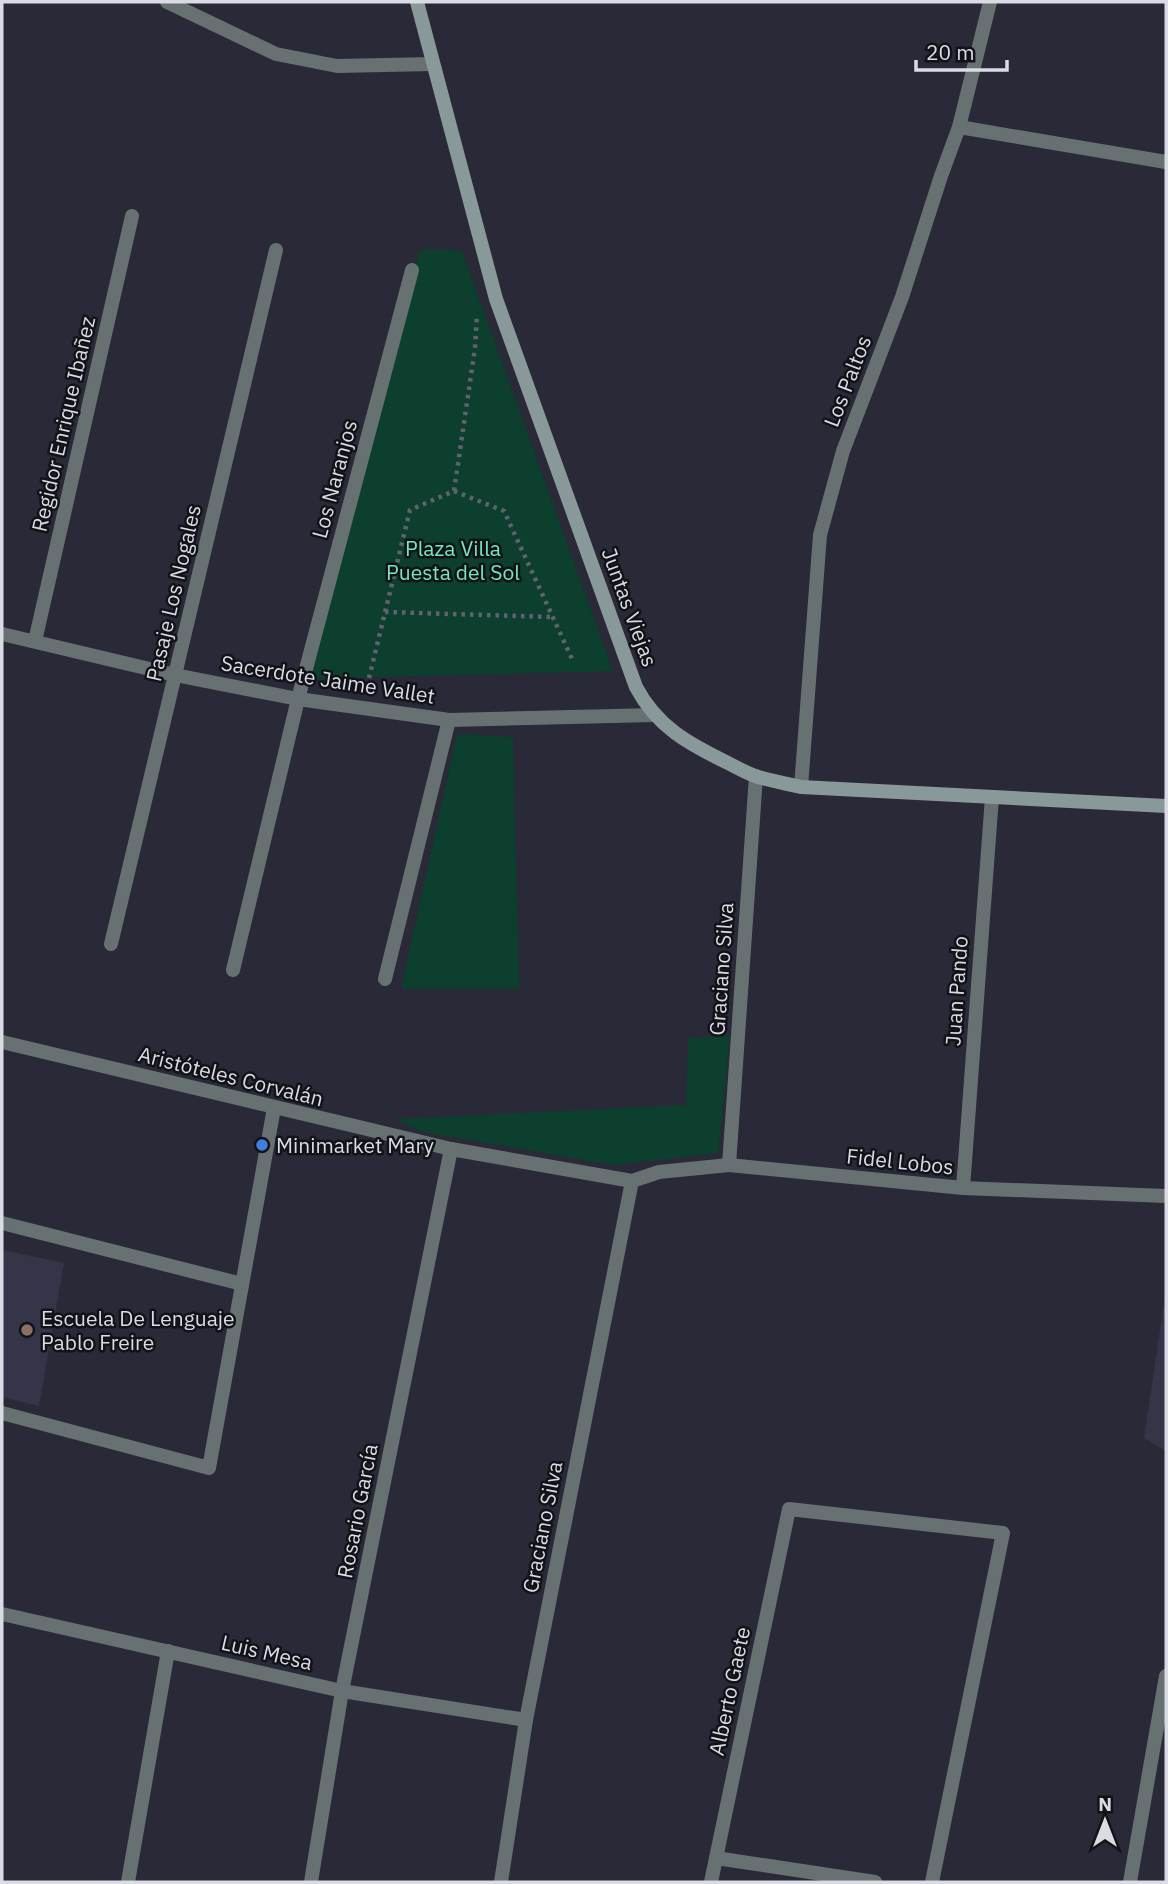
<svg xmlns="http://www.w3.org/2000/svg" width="1168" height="1884" viewBox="0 0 1168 1884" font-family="'IBM Plex Sans',sans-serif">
<rect width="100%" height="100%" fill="#292938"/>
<g fill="#343549">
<polygon points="2,1250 64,1263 39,1406 2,1397"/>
<polygon points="1165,1296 1166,1296 1166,1451 1144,1438"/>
</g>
<g fill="#0c3f2d">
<polygon points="420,249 462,251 613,671 303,679"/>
<polygon points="457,734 513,737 519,989 401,989"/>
<polygon points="730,1036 718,1153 612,1165 424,1132 394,1119 686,1105 688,1038"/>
</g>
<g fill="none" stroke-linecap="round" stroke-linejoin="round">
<g stroke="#61616f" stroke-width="4.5" stroke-dasharray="3.5 5" stroke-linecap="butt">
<polyline points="454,491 504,511 573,661"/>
<polyline points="385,612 552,617"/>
<polyline points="369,678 410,510 454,491 475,348 477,314"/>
</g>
<polyline stroke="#677172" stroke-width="14" points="959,127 1166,162"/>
<g stroke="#677172" stroke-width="14">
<polyline points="167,2 276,54 337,66 433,64"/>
<polyline points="2,634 175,675 298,699 449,720 654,715"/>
<polyline points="35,641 132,216"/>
<polyline points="801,787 820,535 843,451 902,297 941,176 959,127 990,2"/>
<polyline points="111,944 276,250"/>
<polyline points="233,970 298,699 412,270"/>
<polyline points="385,979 449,720"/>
<polyline points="2,1042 451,1149 632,1181 659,1172 729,1165 963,1188 1166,1196"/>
<polyline points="729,1165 756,776"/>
<polyline points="963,1188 992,797"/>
<polyline points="2,1223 242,1284"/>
<polyline points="2,1413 209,1468 274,1108"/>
<polyline points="2,1614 342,1691 526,1720"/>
<polyline points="716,1858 875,1882"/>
<polyline points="128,1882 168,1651"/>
<polyline points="311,1882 342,1691 451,1149"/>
<polyline points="501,1882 526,1720 632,1181"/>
<polyline points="711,1882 789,1509 1003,1533 932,1882"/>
<polyline points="1130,1882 1166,1676"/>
</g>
<path stroke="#89999a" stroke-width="14" d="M 417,2 L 496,299 L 636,687 C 657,727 689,744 728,763 C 738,768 748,774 758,777 C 772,781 787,784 801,787 L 1166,806"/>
</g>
<circle fill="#3f7fe0" stroke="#121319" stroke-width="2.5" cx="262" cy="1145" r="7"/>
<circle fill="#8d6e63" stroke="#121319" stroke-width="2.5" cx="27" cy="1330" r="7"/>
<g text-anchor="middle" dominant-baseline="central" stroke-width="5" stroke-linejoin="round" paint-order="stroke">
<g font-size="21" fill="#dadbe5" stroke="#121319">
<text transform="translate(847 381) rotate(-69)">Los Paltos</text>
<text transform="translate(63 424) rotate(-77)">Regidor Enrique Ibañez</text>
<text transform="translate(334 479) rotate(-75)">Los Naranjos</text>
<text transform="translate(173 593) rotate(-77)">Pasaje Los Nogales</text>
<text transform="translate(630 607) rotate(70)">Juntas Viejas</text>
<text transform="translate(328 679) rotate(9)">Sacerdote Jaime Vallet</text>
<text transform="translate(721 969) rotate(-86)">Graciano Silva</text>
<text transform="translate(956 991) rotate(-86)">Juan Pando</text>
<text transform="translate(231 1076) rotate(14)">Aristóteles Corvalán</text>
<text transform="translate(900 1161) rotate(6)">Fidel Lobos</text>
<text transform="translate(357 1511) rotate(-79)">Rosario García</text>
<text transform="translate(542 1527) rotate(-79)">Graciano Silva</text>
<text transform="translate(267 1652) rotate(13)">Luis Mesa</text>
<text transform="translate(729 1691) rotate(-78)">Alberto Gaete</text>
</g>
<g font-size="21" fill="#77e6b8" stroke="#121319">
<text x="453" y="548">Plaza Villa<tspan x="453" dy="24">Puesta del Sol</tspan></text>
</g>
<g font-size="21" fill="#dadbe5" stroke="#121319" text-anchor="start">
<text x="276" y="1145">Minimarket Mary</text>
<text x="41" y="1318">Escuela De Lenguaje<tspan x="41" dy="24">Pablo Freire</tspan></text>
</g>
</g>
<rect width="1168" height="1884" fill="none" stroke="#dadbe5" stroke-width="7"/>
<g transform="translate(1105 1821)" stroke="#121319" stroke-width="5" paint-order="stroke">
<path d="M0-5L12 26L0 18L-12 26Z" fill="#dadbe5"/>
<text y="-10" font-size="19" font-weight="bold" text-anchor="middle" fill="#dadbe5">N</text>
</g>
<path d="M916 60v10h91v-10" fill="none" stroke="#dadbe5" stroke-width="3.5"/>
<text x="926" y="60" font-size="21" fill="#dadbe5" stroke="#121319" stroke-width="5" paint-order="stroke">20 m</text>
</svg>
